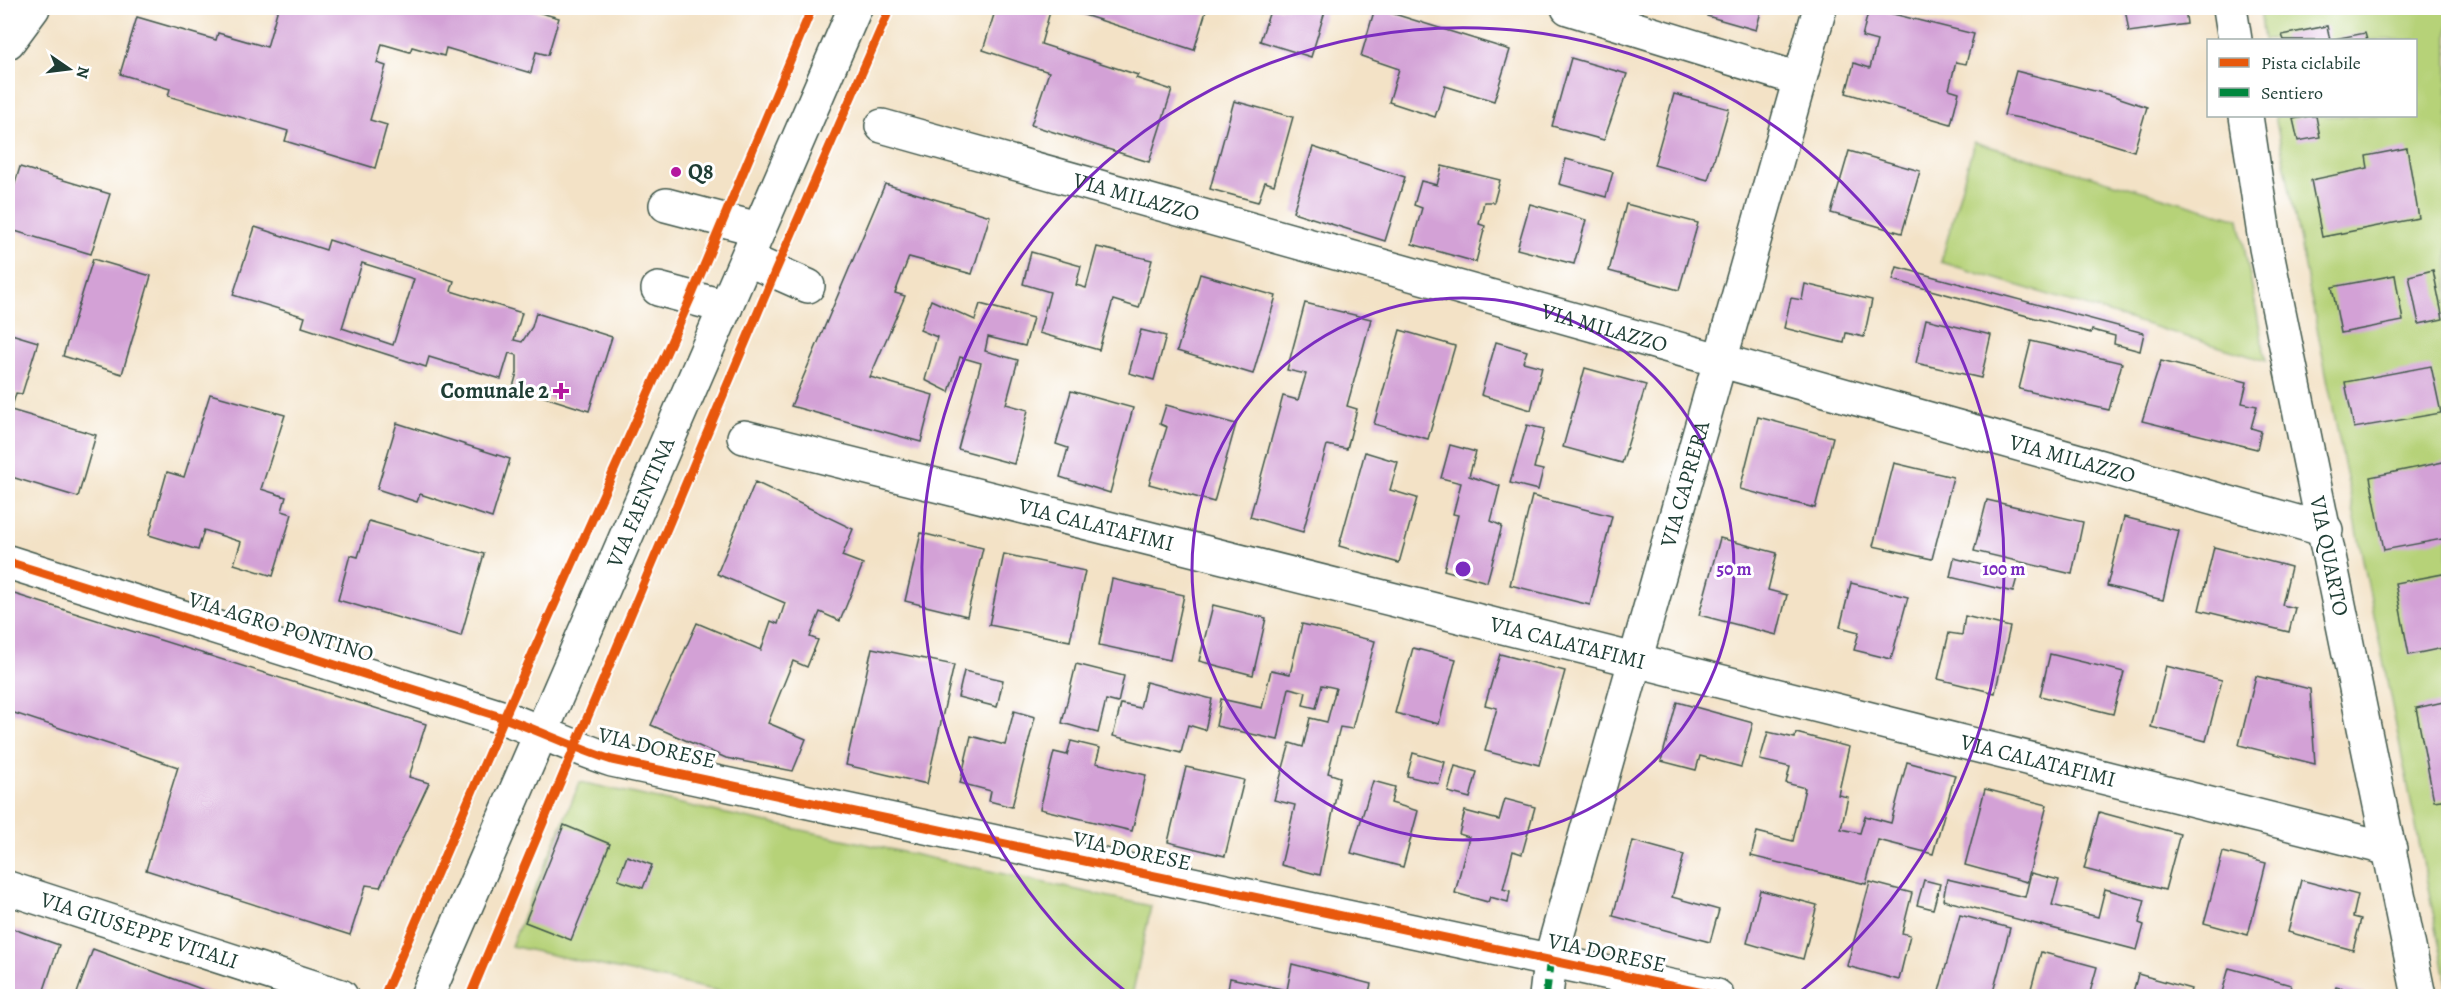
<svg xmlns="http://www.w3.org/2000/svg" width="2456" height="1004" viewBox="0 0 2456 1004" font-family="Alegreya,serif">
<rect width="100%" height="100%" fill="#fff"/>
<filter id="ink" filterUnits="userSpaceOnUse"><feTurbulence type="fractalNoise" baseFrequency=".0167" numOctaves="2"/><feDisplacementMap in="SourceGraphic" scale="12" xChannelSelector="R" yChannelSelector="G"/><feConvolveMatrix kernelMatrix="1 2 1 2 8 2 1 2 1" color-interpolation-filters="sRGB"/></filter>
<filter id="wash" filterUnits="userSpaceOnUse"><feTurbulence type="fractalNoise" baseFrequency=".008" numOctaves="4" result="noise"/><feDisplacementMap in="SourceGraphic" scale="24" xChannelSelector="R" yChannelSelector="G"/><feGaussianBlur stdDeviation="1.35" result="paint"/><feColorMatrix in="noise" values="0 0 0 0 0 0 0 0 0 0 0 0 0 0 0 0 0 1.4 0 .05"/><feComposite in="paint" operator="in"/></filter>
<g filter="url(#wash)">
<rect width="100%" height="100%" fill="#f3e2c6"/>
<g fill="#b6d278" stroke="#6a8856" stroke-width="1.5">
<polygon points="2260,8 2448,8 2448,988 2275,116 2416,116 2416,40 2264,40"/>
<polygon points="1974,142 2239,219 2266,361 1941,262"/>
<polygon points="580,782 1151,906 1132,996 741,996 511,946"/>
</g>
<g id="blocks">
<g fill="#d3a1d6" fill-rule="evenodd">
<polygon points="278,8 523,8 559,18 548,55 536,52 531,73 446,48 444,56 412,47 410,52 382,44 377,63 386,66 370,120 387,125 375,168 285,141 288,131 168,96 170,89 120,74 137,17 216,40 218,33 267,47"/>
<polygon points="996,8 1051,8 1041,44 1138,75 1136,78 1172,90 1149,162 1031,125 1049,72 983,50"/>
<polygon points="1062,8 1207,8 1194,50"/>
<polygon points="1271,8 1326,8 1311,57 1260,41"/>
<polygon points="1375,8 1510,50 1494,101 1445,86 1435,117 1389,102 1399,69 1361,56"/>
<polygon points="1710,8 1762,8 1756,30 1707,16"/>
<polygon points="1869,8 1974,34 1966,64 1956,62 1949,89 1959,92 1951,124 1846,93 1854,63 1870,68 1877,41 1862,37"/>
<polygon points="2125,8 2185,8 2187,24 2129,32"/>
<polygon points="2327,26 2330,40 2284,40 2282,35"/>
<polygon points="2365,33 2367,40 2334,40 2334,39"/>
<polygon points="1571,58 1627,74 1604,140 1552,126"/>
<polygon points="2016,71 2114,96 2147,107 2134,151 2039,122 2004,115"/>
<polygon points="1674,94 1729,109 1708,180 1654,165"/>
<polygon points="1234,101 1293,117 1274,185 1265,182 1258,202 1210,189"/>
<polygon points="2309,116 2316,116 2320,137 2298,141 2293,119"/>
<polygon points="1313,147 1405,177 1385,241 1293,212"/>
<polygon points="2407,148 2419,218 2322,237 2311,180 2368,168 2366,156"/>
<polygon points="1849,151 1920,171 1902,233 1831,213"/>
<polygon points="1566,159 1613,172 1606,197 1559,184"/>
<polygon points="1442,166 1500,180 1494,202 1484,202 1479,224 1485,226 1476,262 1412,244 1422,208 1414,205 1421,181 1437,185"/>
<polygon points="20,167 110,194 91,254 8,229 8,206"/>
<polygon points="885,184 990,216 972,274 909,257 895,293 905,296 870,377 933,395 921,442 791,406"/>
<polygon points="1530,204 1586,220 1574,264 1517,249"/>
<polygon points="1626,204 1698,223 1679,290 1609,271"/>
<path d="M 255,227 L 326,250 L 329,240 L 454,281 L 451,291 L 522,313 L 514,340 L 522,342 L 532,327 L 536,313 L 612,337 L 589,411 L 513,387 L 517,373 L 517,355 L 509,353 L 501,379 L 429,357 L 426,367 L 302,327 L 305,317 L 233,295 ZM 362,263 L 414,279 L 393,345 L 342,328 Z"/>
<polygon points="1097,247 1152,260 1139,308 1113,300 1099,350 1039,333 1050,292 1023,284 1031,252 1081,266 1076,285 1086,288"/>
<polygon points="93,259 151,276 122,374 63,356"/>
<polygon points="1897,267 2144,333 2140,351 2114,344 2115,336 2092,330 2091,333 1893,280"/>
<polygon points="2433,270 2443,319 2419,324 2409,276"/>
<polygon points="1200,274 1276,296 1253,374 1177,351"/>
<polygon points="2395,275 2403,321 2341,333 2332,287"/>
<polygon points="1805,284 1872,300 1864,337 1846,333 1844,343 1784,328 1791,298 1802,300"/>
<polygon points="931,300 975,320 980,304 1033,318 1025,346 988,337 985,351 1018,360 1006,404 1028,410 1014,464 958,449 981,363 960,357 949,392 925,380 937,337 920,330"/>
<polygon points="1305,303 1371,319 1347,406 1357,409 1347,449 1327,445 1303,532 1250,517 1283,396 1298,400 1306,374 1287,370"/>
<polygon points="1926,319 1991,335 1981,378 1916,363"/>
<polygon points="1141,330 1166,336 1154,380 1129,373"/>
<polygon points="1400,330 1455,346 1428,439 1374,424"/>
<polygon points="8,333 38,342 22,394 16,393 11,410 96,435 78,497 8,476"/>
<polygon points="2031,341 2122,363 2109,410 2019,389"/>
<polygon points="1496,342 1527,351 1523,362 1542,367 1531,410 1481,395"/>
<polygon points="2161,361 2247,382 2242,403 2257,406 2251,428 2261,431 2257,449 2142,421"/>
<polygon points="2431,366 2441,413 2354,428 2345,382"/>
<polygon points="1585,368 1646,385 1622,463 1563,447"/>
<polygon points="1071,391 1133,408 1110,493 1060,477 1068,448 1056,444"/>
<polygon points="210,394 285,415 261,489 286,497 282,511 292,514 273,576 234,564 241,542 204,530 198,550 149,535 167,472 184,477"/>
<polygon points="1166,405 1236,424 1214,502 1149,484 1167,427 1160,424"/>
<polygon points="1758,417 1833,437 1815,508 1740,489"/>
<polygon points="397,423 510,459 492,518 420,494 417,502 377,489"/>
<polygon points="1527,425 1544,429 1534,468 1543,470 1538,490 1510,483"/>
<polygon points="1450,445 1476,452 1469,476 1500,486 1491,521 1502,526 1487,582 1444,570 1458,515 1453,514 1461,483 1441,478"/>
<polygon points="1365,452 1398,462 1390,490 1417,498 1399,563 1339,546"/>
<polygon points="2448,461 2448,538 2384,550 2370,477"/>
<polygon points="1894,463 1953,477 1932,559 1873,546"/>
<polygon points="755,482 853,529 842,556 863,564 840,621 820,612 810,637 818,640 807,667 793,661 768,723 806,739 793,771 726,758 651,725 697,623 761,650 771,621 778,624 785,603 717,574"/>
<polygon points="1532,496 1612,516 1590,605 1510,585"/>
<polygon points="1987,500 2083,522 2072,574 1974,551"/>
<polygon points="2124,517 2179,531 2163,600 2107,586"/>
<polygon points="369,521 484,554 461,636 338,600 350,555 358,557"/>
<polygon points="921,533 983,548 967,616 905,601"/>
<polygon points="1720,538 1777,553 1768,590 1787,595 1777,635 1699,615"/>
<polygon points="2214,547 2291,567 2282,605 2295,608 2289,632 2199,610"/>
<polygon points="1004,554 1085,571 1070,641 989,625"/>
<polygon points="1954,558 2018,574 2013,592 1950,577"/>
<polygon points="2448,573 2448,647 2409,655 2395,583"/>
<polygon points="1112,579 1184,595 1170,660 1099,645"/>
<polygon points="1851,583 1908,597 1891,659 1854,650 1859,632 1840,627"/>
<polygon points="8,592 426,724 409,777 429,783 380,887 366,885 350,935 146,870 178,767 8,711"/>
<polygon points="1213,605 1266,618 1253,675 1199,661"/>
<polygon points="1965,616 2010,627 1995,693 1938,679 1949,633 1962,635"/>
<polygon points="1302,624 1375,641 1352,729 1340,727 1328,773 1340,777 1320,875 1281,865 1295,805 1274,800 1290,743 1303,747 1310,718 1327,722 1336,688 1322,685 1316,708 1303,705 1306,692 1289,688 1278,740 1216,726 1221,699 1262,708 1271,670 1290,674"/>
<polygon points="872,648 954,665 927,784 846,765"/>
<polygon points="1413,648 1456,659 1439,724 1395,713"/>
<polygon points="1500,654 1565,671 1539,765 1485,751 1497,708 1485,705"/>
<polygon points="2050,654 2124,672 2113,714 2040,696"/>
<polygon points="1076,664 1124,676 1118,703 1106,700 1098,733 1062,723"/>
<polygon points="2166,666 2222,680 2206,741 2151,727"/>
<polygon points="964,671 1003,680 997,707 958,697"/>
<polygon points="2256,676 2310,689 2315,764 2239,745"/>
<polygon points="1146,682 1212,699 1205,730 1188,725 1181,753 1113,736 1121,704 1140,708"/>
<polygon points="2448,701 2448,799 2434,801 2416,708"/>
<polygon points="1677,702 1753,723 1741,767 1700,756 1696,770 1661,761"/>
<polygon points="1014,711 1035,717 1012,807 989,801 991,791 960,783 971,736 1005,745"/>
<polygon points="1768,732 1795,738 1796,733 1849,747 1838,795 1848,797 1841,829 1860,833 1865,816 1891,823 1907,762 1955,775 1933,854 1878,840 1866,884 1751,856 1757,832 1793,841 1805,788 1786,783 1790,767 1760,760"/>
<polygon points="1071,741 1100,748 1096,763 1146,775 1132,831 1040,809 1054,752 1067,755"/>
<polygon points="1413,753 1445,762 1439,784 1407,776"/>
<polygon points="1455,766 1477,772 1470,798 1448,792"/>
<polygon points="1186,767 1244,780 1225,856 1168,842"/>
<polygon points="1373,781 1395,787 1391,803 1418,811 1403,867 1351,853"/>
<polygon points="1985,789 2047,805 2027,882 1965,865"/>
<polygon points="1505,799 1535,807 1522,854 1513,851 1503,889 1510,891 1508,902 1490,897 1488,902 1455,893 1469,837 1459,834 1465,811 1499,820"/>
<polygon points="2099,812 2180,834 2165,890 2084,869"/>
<polygon points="564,825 610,844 571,940 525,922"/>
<polygon points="1633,841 1684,855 1672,897 1719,910 1710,942 1613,916"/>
<polygon points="2223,852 2266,863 2248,935 2204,923"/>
<polygon points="627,856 652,865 643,888 618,880"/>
<polygon points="2031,873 2059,880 2052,905 2098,917 2105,889 2145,900 2139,923 2144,925 2137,950 1943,900 1947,879 2025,897"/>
<polygon points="1924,880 1940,884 1933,909 1917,905"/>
<polygon points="2301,880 2358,895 2353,917 2361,919 2353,950 2288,932"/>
<polygon points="1870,882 1912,893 1902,933 1910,935 1899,980 1847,966"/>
<polygon points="1760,890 1817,905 1803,959 1747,943"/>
<polygon points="1960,915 2010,928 1992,996 1938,995"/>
<polygon points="8,927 59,945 42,996 8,996"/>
<polygon points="93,949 220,996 76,996"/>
<polygon points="2041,952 2097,967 2089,996 2029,996"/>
<polygon points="1292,964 1371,984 1368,996 1227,996 1230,978 1287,990"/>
<polygon points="2229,968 2291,985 2288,996 2221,996"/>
<polygon points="2138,974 2191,989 2189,996 2132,996"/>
<polygon points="2336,987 2370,996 2333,996"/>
<polygon points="1203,991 1223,995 1222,996 1202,996"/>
</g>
</g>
</g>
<g filter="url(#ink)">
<use href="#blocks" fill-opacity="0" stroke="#3f564a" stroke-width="1.5"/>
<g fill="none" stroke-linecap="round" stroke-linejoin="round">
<g stroke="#3f564a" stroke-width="36">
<g id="minor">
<polyline points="1568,8 1799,79"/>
<polyline points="2230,8 2235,40"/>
<polyline points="8,42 33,8"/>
<path id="s1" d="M 2246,116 L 2266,248 L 2419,996"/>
<path id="s2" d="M 882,126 L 2326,530"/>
<polyline points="666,205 758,229"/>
<polyline points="747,259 808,286"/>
<polyline points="658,289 726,307"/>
<path id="s3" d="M 744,437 L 2390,849"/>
<path d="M 8,562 L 504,718 C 540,731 575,748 612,760 L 1717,996"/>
<path id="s4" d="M 8,888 L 341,996"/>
<path id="s5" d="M 427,996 L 855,8"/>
<path id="s6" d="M 1546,996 L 1550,961 L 1820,8"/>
</g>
</g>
<use href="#minor" stroke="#fff" stroke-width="33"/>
<polyline stroke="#00873e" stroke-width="8" stroke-dasharray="15 8" stroke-linecap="butt" points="1546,996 1550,961"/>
<g stroke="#fff" stroke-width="13">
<g id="cycleway">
<path d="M 8,562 L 504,718 C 540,731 575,748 612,760 L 1717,996"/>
<polyline points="384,996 504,718 691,297 812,8"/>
<polyline points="470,996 775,272 890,8"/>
</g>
</g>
<use href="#cycleway" stroke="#e8590c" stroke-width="9"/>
</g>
</g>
<g fill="none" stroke="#7b2cbf" stroke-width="3">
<circle cx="1463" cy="569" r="271"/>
<path d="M1130 995A541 541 0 1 1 1796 995"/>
</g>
<g fill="#b5179e" stroke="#fff" stroke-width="2">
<circle cx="676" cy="172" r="6"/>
<path d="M558 382h6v6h6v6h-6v6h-6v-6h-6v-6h6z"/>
</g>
<g text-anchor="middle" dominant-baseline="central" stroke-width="6" stroke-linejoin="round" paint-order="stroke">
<g font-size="22" font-weight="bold" fill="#1f3d34" stroke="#fff" text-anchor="start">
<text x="688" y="172">Q8</text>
<text x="549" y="391" text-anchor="end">Comunale 2</text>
</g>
<g font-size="22" fill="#1f3d34" stroke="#fff">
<text stroke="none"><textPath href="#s2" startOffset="264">VIA MILAZZO</textPath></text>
<text stroke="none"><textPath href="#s2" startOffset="750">VIA MILAZZO</textPath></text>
<text stroke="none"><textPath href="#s2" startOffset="1236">VIA MILAZZO</textPath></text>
<text stroke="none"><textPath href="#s6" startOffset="531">VIA CAPRERA</textPath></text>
<text stroke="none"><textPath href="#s5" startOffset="538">VIA FAENTINA</textPath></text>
<text stroke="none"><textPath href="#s3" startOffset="363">VIA CALATAFIMI</textPath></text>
<text stroke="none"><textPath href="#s1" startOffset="448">VIA QUARTO</textPath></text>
<text transform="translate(281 627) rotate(17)">VIA AGRO PONTINO</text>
<text stroke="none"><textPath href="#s3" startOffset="849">VIA CALATAFIMI</textPath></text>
<text transform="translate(657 748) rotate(13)">VIA DORESE</text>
<text stroke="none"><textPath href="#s3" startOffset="1334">VIA CALATAFIMI</textPath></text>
<text transform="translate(1132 851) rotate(12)">VIA DORESE</text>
<text stroke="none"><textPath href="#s4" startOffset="138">VIA GIUSEPPE VITALI</textPath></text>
<text transform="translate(1607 953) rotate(12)">VIA DORESE</text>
</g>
</g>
<circle cx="1463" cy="569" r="9" fill="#7b2cbf" stroke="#fff" stroke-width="3"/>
<g font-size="18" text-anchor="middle" font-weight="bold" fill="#7b2cbf" stroke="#fff" stroke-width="6" stroke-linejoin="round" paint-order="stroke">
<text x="1734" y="575">50 m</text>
<text x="2004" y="575">100 m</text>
</g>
<rect width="2456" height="1004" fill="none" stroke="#fff" stroke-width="30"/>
<rect x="2207" y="39" width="210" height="78" fill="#ffffff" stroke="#a5b1ae" stroke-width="1.5"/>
<rect x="2219" y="58" width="30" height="9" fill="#e8590c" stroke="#a5b1ae" stroke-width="1.5"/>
<text x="2261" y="69" font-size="18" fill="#1f3d34">Pista ciclabile</text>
<rect x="2219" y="88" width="30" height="9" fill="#00873e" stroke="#a5b1ae" stroke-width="1.5"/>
<text x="2261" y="99" font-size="18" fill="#1f3d34">Sentiero</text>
<g transform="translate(69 69) rotate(104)" stroke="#ffffff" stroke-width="4.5" paint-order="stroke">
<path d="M0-4.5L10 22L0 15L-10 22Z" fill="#1f3d34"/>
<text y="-9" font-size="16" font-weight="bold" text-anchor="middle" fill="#1f3d34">N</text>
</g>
</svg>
